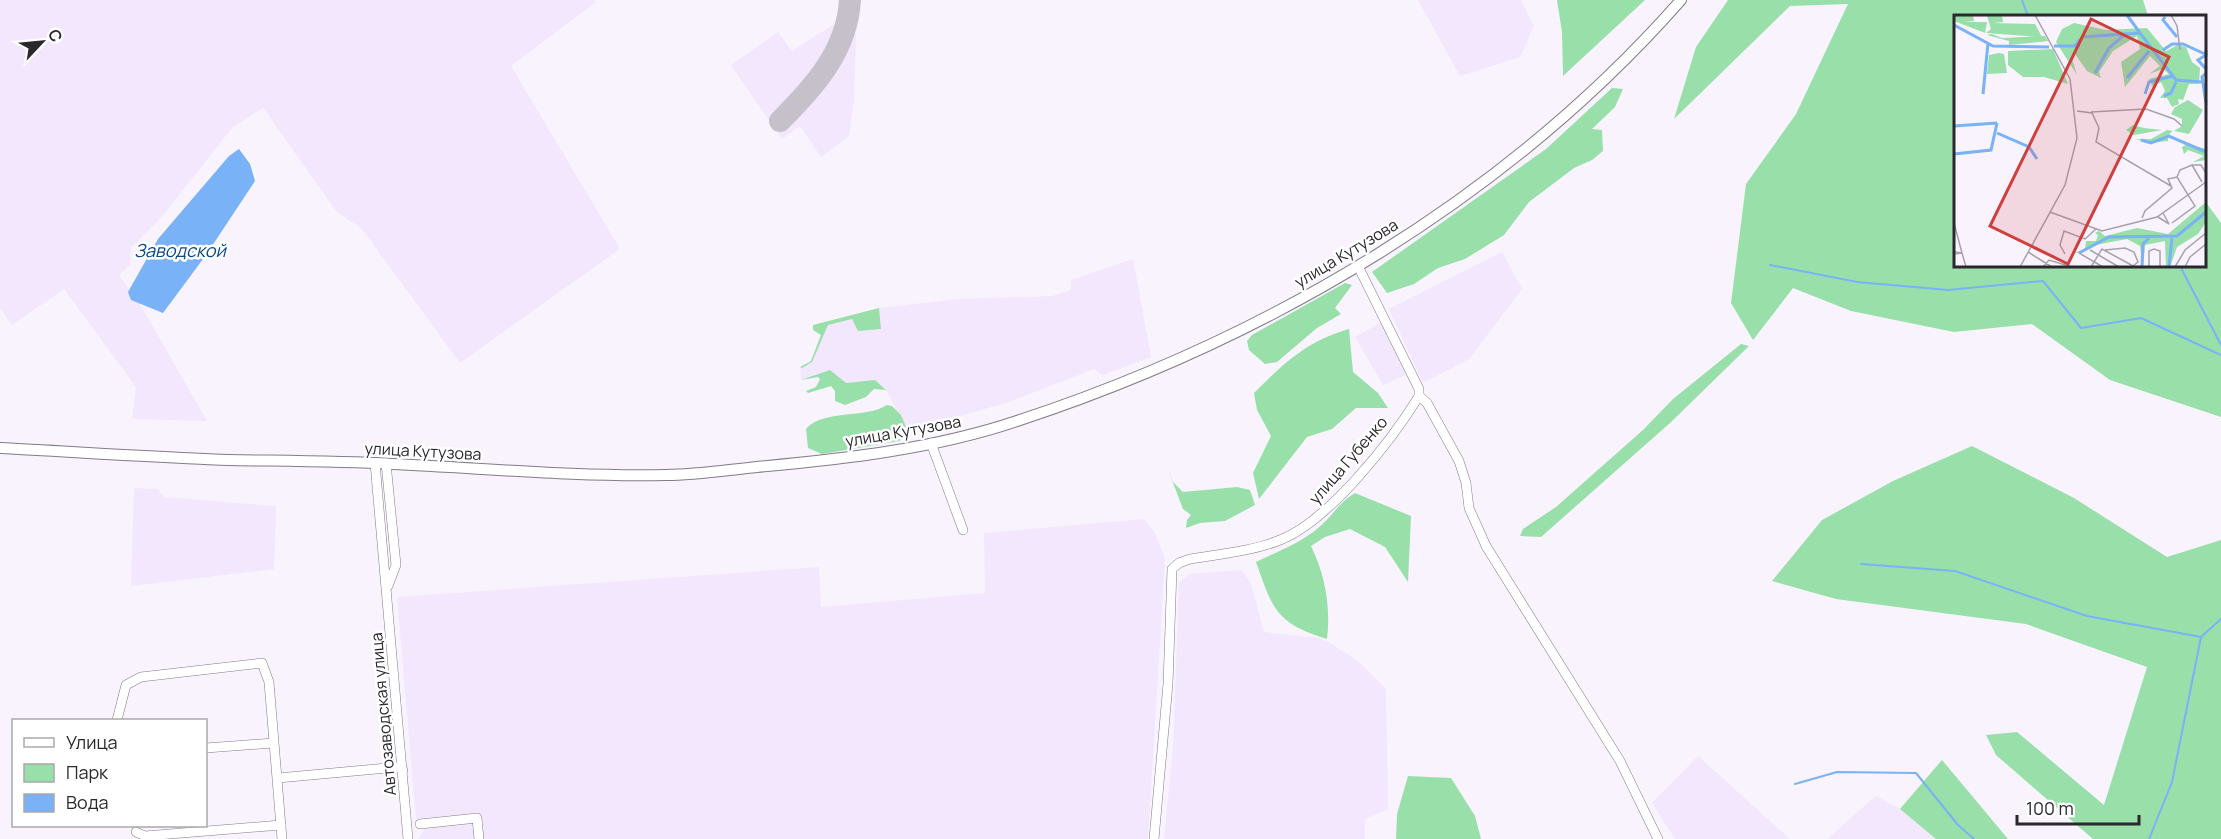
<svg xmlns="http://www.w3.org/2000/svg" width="2221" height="839" viewBox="0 0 2221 839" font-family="Manrope,sans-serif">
<rect width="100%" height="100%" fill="#f8f3fd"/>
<g fill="#f3e7fe">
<polygon points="0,0 594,0 596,2 511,66 620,249 460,363 362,229 337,212 263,108 232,128 160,219 131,248 130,265 119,275 143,309 207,421 132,419 136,387 64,289 12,325 0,308"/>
<polygon points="1418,0 1521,0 1534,26 1520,57 1460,76"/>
<polygon points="833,25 856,34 854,100 849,136 821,157 800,126 782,139 731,65 778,32 792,51"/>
<polygon points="1502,252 1522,289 1469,359 1423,383 1389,309"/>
<polygon points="1133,259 1151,357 1103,375 1094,369 1006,403 949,419 909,434 886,390 875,380 846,383 833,373 801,380 800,367 810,364 828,325 852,319 858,331 881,329 879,308 958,299 1052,296 1071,290 1071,280"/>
<polygon points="1381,322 1406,375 1383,385 1355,337"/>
<polygon points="134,488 158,489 164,497 276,506 274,569 131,586"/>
<polygon points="1144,519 1155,533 1165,559 1148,839 418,839 427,826 450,824 450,816 416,819 397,597 819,567 821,607 985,593 984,533"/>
<polygon points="1242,570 1251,584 1264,632 1319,638 1332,644 1359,662 1386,689 1388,809 1365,819 1365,839 1164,839 1173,748 1179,583 1189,574"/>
<polygon points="1698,756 1790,839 1675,839 1652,803"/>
<polygon points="1876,796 1900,809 1936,839 1827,839"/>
</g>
<g fill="#99dfaa">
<polygon points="1557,0 1645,0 1563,76 1562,32"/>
<polygon points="1728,0 2143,0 2148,16 1956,16 1956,266 2204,266 2205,201 2221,223 2221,417 2110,380 2032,324 1954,332 1851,311 1793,288 1753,340 1731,303 1746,184 1796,114 1848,4 1790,6 1674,119 1696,47"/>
<polygon points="1612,88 1623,89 1615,107 1592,129 1602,130 1603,151 1592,160 1574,168 1529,202 1504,235 1465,259 1438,268 1414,284 1387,293 1372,272 1546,149"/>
<polygon points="1345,283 1352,285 1335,308 1341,314 1317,328 1277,362 1265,364 1249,350 1247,341 1252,335"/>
<polygon points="879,308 881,329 858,331 852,319 828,325 812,362 802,368 800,367 811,361 821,335 813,330 813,325"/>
<path d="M 1349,329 L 1353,372 L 1378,393 L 1388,408 L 1356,408 L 1332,429 L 1307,437 L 1259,499 L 1253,473 L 1271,436 L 1257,410 L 1254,393 C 1284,363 1307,341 1349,329 Z"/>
<polygon points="1741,344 1749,346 1670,423 1541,537 1520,536 1523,529 1556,507 1643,430 1673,399"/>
<polygon points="830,370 846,383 875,380 886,390 874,389 866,397 845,405 835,401 835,391 831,386 808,393 806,391 816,387 820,379 818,377 801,380"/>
<path d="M 887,405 L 892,406 L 901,415 L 909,434 L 899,441 L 822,454 L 808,448 L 806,429 C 823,409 866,419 887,405 Z"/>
<polygon points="1972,446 2074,498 2167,557 2221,540 2221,839 2093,839 1996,755 1986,735 2017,732 2104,805 2147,667 2026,624 1836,599 1772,581 1822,520 1893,481"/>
<polygon points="1167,467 1173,482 1183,492 1237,487 1250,490 1255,505 1225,521 1200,523 1186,528 1187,520 1191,515 1183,509"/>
<path d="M 1355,493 L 1411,516 L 1408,582 L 1385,547 L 1350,529 L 1325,537 L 1311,546 C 1325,575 1331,606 1327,639 C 1276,623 1273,610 1256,562 C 1276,552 1301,543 1318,528 C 1333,516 1337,504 1355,493 Z"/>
<polygon points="1942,760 2008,839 1936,839 1900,809"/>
<polygon points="1408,776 1451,778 1475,816 1481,839 1396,839 1397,814"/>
</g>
<polygon fill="#79b2f6" points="239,149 250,164 255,181 206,255 163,313 131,300 128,292 158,239 229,156"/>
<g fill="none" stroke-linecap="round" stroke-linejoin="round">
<g stroke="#79b2f6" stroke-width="2">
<polyline points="2022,0 2028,16"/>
<polyline points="1770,265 1857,282 1948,290 2043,281 2081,328 2141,318 2221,355"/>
<polyline points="2180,266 2221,345"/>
<polyline points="1861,564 1955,571 2087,616 2201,637"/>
<polyline points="1795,784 1837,772 1916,773 1958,825 1974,839"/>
<polyline points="2149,839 2172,782 2201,637 2221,619"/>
</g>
<path stroke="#c5c0ca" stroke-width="22" d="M 780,121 C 814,87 847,51 850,0"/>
<g stroke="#827b89" stroke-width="10">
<g id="minor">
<polyline points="1419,396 1427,403 1459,461 1466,483 1469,508 1486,546 1620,761 1658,839"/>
<polyline points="931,443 963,530"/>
<polyline points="375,463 408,839"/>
<polyline points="386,463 396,565 388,586"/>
<polyline points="117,720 126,685 141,677 262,663 269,682 282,839"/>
<polyline points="206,748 273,743"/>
<polyline points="278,778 398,767 403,770"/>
<polyline points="420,824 477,818 479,839"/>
<polyline points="136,832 145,836 281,825"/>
<path d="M 1154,839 L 1168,684 L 1172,569 L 1179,563 L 1190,559 C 1220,554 1253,551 1280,540 C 1329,521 1392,440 1419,396 L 1419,389 L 1358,266"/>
</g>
</g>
<g stroke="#827b89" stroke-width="12">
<path id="major" d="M 0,448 C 76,452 152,457 228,460 C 283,461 338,461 392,464 C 483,468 575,477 666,475 C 696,475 727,470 757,467 C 844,459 934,449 1017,421 C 1267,339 1506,199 1681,0"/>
</g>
<use href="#minor" stroke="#fff" stroke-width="9"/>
<use href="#major" stroke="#fff" stroke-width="10"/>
</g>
<g text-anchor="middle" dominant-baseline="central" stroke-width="5" stroke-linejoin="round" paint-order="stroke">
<g font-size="16" fill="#2a272d" stroke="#fff">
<text transform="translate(1346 253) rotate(-31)">улица Кутузова</text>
<text transform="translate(903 431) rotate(-10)">улица Кутузова</text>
<text transform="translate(423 451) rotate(3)">улица Кутузова</text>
<text transform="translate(1348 460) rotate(-49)">улица Губенко</text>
<text transform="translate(383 714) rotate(-95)">Автозаводская улица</text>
</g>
<g font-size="18" font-style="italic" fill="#0c4985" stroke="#fff">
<text x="180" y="250">Заводской</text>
</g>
</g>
<g transform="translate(1954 15)">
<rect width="252" height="252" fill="#f8f3fd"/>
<path d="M 0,0 L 19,0 L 20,6 L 11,7 L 33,7 L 31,18 L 0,6 ZM 33,1 L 48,1 L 49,7 L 39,8 L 81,9 L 88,22 L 32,18 L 37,14 ZM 120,8 L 152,15 L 193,13 L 212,36 L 224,30 L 232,32 L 238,47 L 246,53 L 245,69 L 235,69 L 229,85 L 224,84 L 225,89 L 218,92 L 213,83 L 206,83 L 211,76 L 207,67 L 198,71 L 195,64 L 215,59 L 209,54 L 195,59 L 206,51 L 196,41 L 171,72 L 167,47 L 186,34 L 183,21 L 159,36 L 145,57 L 147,63 L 133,56 L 121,39 L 118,44 L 123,60 L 102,27 L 108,14 ZM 38,19 L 48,23 L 91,21 L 94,26 L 55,30 L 55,26 L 33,20 ZM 99,34 L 114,69 L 90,62 L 69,62 L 54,50 L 54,36 ZM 45,38 L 50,39 L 53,58 L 33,59 L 35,40 ZM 234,85 L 249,95 L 235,119 L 220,116 L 228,111 L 228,104 L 217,99 L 221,92 ZM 179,110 L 190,113 L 208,115 L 180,120 L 172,115 ZM 213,115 L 219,116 L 215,119 L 220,125 L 214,121 L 214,126 L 197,128 L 181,124 L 197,124 ZM 233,129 L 252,134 L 252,145 L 239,147 L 250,141 L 234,135 L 230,139 L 228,132 ZM 252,187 L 252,207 L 244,219 L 223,232 L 216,252 L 212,252 L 211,226 L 191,230 L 189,252 L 186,231 L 173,224 L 141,230 L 126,238 L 120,238 L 131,234 L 132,226 L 142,226 L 144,220 L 141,218 L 145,216 L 151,221 L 183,213 L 214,219 Z" fill="#99dfaa"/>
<path fill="none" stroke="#79b2f6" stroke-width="3" d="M 173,0 L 186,18M 211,2 L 209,5 L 223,22M 0,10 L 39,31 L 95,32M 100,31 L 121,31 L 128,22 L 186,18 L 222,65 L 248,67M 209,35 L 218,29 L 229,29 L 251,39M 252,35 L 252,40 L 244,45 L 252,54M 141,58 L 155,33 L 170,20M 252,58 L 248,62 L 252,88M 173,63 L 195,36M 29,79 L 34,28M 191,79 L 195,67 L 219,61M 210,81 L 217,78 L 222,67M 0,111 L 43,108M 43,118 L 75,132 L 83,144M 187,125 L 197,128 L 215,121 L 252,137M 0,139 L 37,135 L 43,108M 125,238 L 155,222 L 223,221 L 252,197M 188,251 L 189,229 L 195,223M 215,252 L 218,223"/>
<path fill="none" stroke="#a6a1aa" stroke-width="1.5" d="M 217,0 L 223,11 L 226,35M 123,96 L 138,98 L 145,113 L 142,127 L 217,171M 137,97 L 192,94 L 220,104 L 228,111M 238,150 L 247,150 L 252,158M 223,162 L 226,155 L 238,150 L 248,167M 96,197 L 148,216 L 203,202 L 252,167M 204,202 L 215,209 L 209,198M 188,203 L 191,196 L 218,173 L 214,164 L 223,162 L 241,191 L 218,208M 0,208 L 8,238M 136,235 L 165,252M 151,235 L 171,233 L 180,237 L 184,247 L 179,251M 0,237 L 8,238 L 12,252M 74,237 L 98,252M 125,238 L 149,252M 0,239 L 8,238 L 12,252M 111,239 L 106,230 L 110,216 L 131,224 L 142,214M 66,252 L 111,170 L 123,123 L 116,64 L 81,0M 89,252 L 95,245 L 118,252M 137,252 L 148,234 L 181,252M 195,252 L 195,236 L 200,234 L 206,236 L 206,252M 221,252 L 231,235 L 252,218M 231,252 L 236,242 L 252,229"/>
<path fill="#ce3f3d" fill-opacity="0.15" stroke="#ce3f3d" stroke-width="3" d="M 137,4 L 215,42 L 114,249 L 36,211 Z"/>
<rect width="252" height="252" fill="none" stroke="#2a272d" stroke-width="3"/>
</g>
<rect x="12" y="719" width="195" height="108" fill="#ffffff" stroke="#aaa9ab" stroke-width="1.5"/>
<rect x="24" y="738" width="30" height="9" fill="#ffffff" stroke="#aaa9ab" stroke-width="1.5"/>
<text x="66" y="749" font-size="18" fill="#2a272d">Улица</text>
<rect x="24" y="764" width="30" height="18" fill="#99dfaa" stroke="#aaa9ab" stroke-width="1.5"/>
<text x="66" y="779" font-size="18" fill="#2a272d">Парк</text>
<rect x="24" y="794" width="30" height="18" fill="#79b2f6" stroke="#aaa9ab" stroke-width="1.5"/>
<text x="66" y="809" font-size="18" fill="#2a272d">Вода</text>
<g transform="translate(42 42) rotate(64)" stroke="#ffffff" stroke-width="4.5" paint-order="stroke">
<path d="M0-4.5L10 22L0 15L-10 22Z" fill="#2a272d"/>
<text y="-9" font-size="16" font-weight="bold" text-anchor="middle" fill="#2a272d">С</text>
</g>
<path d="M2017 815v9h122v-9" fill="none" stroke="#2a272d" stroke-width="3"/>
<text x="2026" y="815" font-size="18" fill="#2a272d" stroke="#ffffff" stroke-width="4.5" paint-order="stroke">100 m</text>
</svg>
